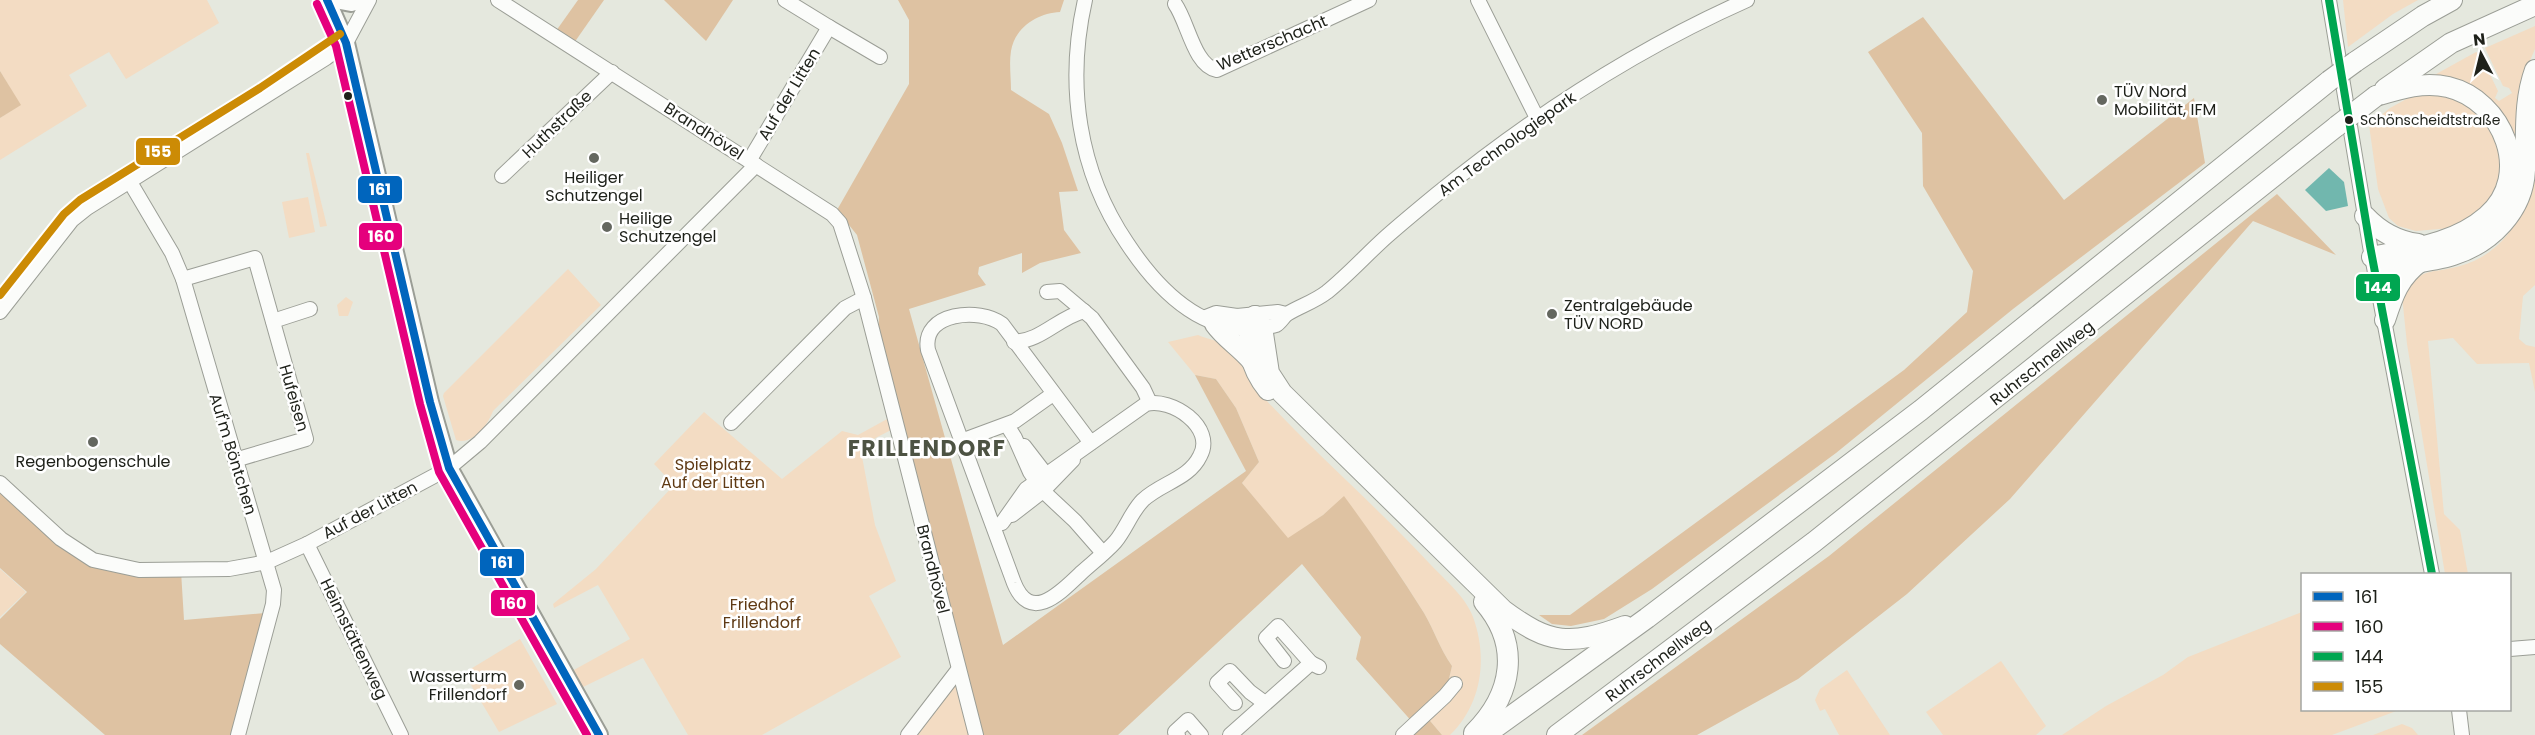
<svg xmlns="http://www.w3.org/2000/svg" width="2535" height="735" viewBox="0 0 2535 735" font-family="Poppins,sans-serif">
<rect width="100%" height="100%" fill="#e5e8de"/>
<g fill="#f3dcc3">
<polygon points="0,0 207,0 219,23 126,79 109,52 69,75 87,106 0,160 0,118 20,105 0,71"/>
<polygon points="2343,0 2418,0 2393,14 2348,47"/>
<polygon points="2535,26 2535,49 2523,77 2520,157 2512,135 2429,78 2476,52 2480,54 2498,91 2495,98 2499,101 2512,93 2509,88 2503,86 2485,48"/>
<polygon points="2445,94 2483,114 2501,148 2502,177 2486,208 2451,228 2416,231 2398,226 2389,218 2378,189 2369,125 2390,108 2410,97"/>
<polygon points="306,153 309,153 327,226 320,227"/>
<path d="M 2535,170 L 2535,285 L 2523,296 L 2519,339 L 2526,345 L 2535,347 L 2535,392 L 2529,363 L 2477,364 L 2453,338 L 2428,341 L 2444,514 L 2460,530 L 2468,574 L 2445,574 L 2407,344 L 2402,296 C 2424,265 2427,275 2460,266 C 2504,254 2528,213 2535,170 Z"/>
<polygon points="308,197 315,232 289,238 282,202"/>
<path d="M 568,269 L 601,305 L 493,411 C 488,425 472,446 456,440 L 443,396 L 444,393 Z"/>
<polygon points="346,297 353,302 348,316 339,316 337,305"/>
<path d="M 1198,335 C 1207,339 1221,341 1228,347 C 1239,357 1252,386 1265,399 C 1318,456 1377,507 1430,564 C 1445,580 1465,596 1473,617 C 1488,658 1482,704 1450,735 L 1442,735 L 1420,709 L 1448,683 L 1452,666 C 1440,649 1434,630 1424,613 C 1399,573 1372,534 1344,497 L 1323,515 L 1288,539 L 1242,483 L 1259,462 L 1236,408 L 1216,379 L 1195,375 L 1168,342 Z"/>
<polygon points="704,412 782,479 842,431 858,435 889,418 891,430 860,446 875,525 896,581 869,596 901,657 762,735 688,735 643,658 581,688 572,671 630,639 598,585 554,608 553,604 596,569 674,485 654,464"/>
<polygon points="0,569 26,592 0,617"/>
<polygon points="2302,612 2302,710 2399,710 2332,735 2062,735 2106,706 2163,675 2188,657"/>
<polygon points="520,639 557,704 499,732 464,673"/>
<polygon points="2001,661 2046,726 2036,735 1943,735 1926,712"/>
<polygon points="1847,670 1890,735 1839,735 1825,709 1820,711 1815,700 1820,689"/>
<polygon points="958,677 974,735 918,735"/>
<polygon points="2402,724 2412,728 2418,735 2373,735"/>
</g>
<g fill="#dec2a2">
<polygon points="578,0 604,0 574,43 556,31"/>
<polygon points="664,0 733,0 706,41"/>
<path d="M 898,0 L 1064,0 L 1060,12 C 1038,13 1015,27 1011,51 C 1009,63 1011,77 1011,90 L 1049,114 L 1062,143 L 1078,191 L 1059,192 L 1064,230 L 1081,253 L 1040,263 L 1022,273 L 1022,253 L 979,267 L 978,274 L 986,285 L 909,309 L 1003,645 L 1246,471 L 1195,375 L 1216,379 L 1236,408 L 1259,462 L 1242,483 L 1288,538 L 1323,515 L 1344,496 C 1372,534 1399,573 1424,613 C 1434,630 1440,649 1452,666 L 1448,683 L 1420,709 L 1442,735 L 1405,735 L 1415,725 L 1356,659 L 1361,637 L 1302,564 L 1118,735 L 981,735 L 878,338 L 879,317 L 857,235 L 837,210 L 909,84 L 909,20 Z"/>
<polygon points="1923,17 2064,200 2194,98 2205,163 2013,309 1836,453 1652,589 1604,619 1571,626 1552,624 1539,615 1570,615 1904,370 1967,312 1973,271 1923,186 1922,133 1868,52"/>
<polygon points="0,71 21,105 0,118"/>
<polygon points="2277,194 2336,255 2253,221 2010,499 1907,594 1798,679 1697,735 1582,735 1829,556"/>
<polygon points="0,490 107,569 181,571 184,620 265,613 238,735 105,735 0,644 0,619 27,592 0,568"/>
</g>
<polygon fill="#71b7ae" points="2329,168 2344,182 2348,206 2326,211 2305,190"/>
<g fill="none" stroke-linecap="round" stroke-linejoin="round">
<g stroke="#9b9e96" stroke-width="16">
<g id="minor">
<polyline points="498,0 832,214 840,223 864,298 976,735"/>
<path d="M 1085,0 C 1066,84 1078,171 1127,243 C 1156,287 1199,333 1256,328 C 1261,327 1271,327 1276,325 C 1280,323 1283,317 1287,314 C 1300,306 1314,302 1327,292 C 1348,275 1366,255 1386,237 C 1403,222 1420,208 1437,194 C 1532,117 1634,50 1747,0"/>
<polyline points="1478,0 1537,118"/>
<polyline points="2329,0 2370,246 2432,574"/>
<path d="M 1175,4 C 1188,22 1194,66 1217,70 L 1369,0"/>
<polyline points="829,27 880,57"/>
<polyline points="749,161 829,27 785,0"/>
<polyline points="502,176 612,72"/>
<polyline points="130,182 172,253 183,279 274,590 273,604 238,735"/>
<polyline points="183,279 255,258 306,439 235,460"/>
<polyline points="1047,292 1060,291 1092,318 1143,388 1150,403"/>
<polyline points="0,312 72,220 87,208 326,58 346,43 369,0"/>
<polyline points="1206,317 1216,313 1237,316 1278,312 1286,314"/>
<polyline points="273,321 310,309"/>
<path d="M 1014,342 C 1041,341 1058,318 1084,311"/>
<polyline points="731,423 845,308 864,298"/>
<polyline points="1007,425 1015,438 1030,472 1043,491 1075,521 1103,553"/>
<polyline points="961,441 1015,421 1053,394"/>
<polyline points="1024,446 1051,481"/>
<polyline points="0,483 61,539 93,560 139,570 229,569 267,562 307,544 449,468 480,442 756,165"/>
<polyline points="1012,515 1043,491 1073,460"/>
<path d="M 1002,523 L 1026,489 L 1146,404 C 1171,397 1216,427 1200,456 C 1189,479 1161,483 1143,500 C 1131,512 1126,529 1115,542 C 1105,553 1092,563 1081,573 C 1062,591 1031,625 1014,583 L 928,350 C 921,312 980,307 1002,324 L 1091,443"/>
<polyline points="307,544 401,735"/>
<polyline points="2510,649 2535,647"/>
<polyline points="1284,661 1266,638 1278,626 1311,663"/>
<polyline points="1235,703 1217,683 1230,671 1250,692 1265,703"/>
<polyline points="2459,710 2462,735"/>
<polyline points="908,735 958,670"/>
<polyline points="1178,735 1175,732 1188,720 1201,735"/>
<polyline points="1230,735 1311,663 1319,667"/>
<polyline points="1403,735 1445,696 1455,684"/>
</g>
</g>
<g stroke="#9b9e96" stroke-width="20">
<g id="major">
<polyline points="327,0 346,43 430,402 449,468 599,735"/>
<polyline points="335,0 351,3 361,0"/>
</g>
</g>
<g stroke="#9b9e96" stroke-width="22">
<g id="highway">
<polyline points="2355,62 2423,16 2452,0"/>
<polyline points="2385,89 2451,43 2535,5"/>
<path d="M 2365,216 C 2380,232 2396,241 2418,244"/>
<path d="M 2372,257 C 2411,249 2455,244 2487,216 C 2534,175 2503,100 2448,87 C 2423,81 2399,89 2376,96"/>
<path d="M 2385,267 C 2407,263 2432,262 2453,255 C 2491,243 2523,211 2525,170 C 2527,136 2523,103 2535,70"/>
<path d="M 1255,316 L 1262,327 L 1269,373 L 1282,393 L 1503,610 C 1550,645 1570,646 1625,626"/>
<path d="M 1255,316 C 1244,342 1250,368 1268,390"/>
<path d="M 2385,320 C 2393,295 2399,277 2421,261"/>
<path d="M 1215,324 C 1225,338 1240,347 1251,360"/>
<path d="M 1474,733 C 1513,694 1521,645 1484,602"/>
<polyline points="1485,735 1647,618 1921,410 2329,81"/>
<polyline points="1557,735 1814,542 2337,126"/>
</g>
</g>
<use href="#minor" stroke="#fbfcfa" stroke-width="14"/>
<use href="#major" stroke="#fbfcfa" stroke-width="16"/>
<use href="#highway" stroke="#fbfcfa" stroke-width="20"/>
<g stroke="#9b9e96" stroke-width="22" stroke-linecap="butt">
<g id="highway-bridge">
<polyline points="2329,81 2355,62"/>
<polyline points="2337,126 2376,96"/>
</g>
</g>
<use href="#highway-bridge" stroke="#fbfcfa" stroke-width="20"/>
<g stroke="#fff" stroke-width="12">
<polyline id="bus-1" points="327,0 346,43 430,402 449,468 599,735"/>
</g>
<g stroke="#fff" stroke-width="12">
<polyline id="bus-2" points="317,4 336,46 420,404 439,472 587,735"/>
</g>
<g stroke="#fff" stroke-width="12">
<polyline id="bus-3" points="2329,0 2370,246 2432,574"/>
</g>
<g stroke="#fff" stroke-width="12">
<polyline id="bus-4" points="0,295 64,214 80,200 260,88 340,34"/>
</g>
<use href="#bus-1" stroke="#0065bd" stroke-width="8"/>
<use href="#bus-2" stroke="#e5007d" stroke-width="8"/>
<use href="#bus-3" stroke="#00a651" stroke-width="8"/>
<use href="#bus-4" stroke="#cc8b05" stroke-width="8"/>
</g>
<g fill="#1e211a" stroke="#fff" stroke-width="2">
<circle cx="348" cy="96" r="5"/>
<circle cx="2349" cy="120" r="5"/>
</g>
<g fill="#64675f" stroke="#fff" stroke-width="2">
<circle cx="2102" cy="100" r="6"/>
<circle cx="594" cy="158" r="6"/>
<circle cx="607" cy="227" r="6"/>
<circle cx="1552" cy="314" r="6"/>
<circle cx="93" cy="442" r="6"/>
<circle cx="519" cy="685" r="6"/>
</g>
<g text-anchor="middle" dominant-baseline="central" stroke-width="5" stroke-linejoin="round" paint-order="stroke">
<g font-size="14" fill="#1e211a" stroke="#fff" text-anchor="start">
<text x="2360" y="120">Schönscheidtstraße</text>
</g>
<g font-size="16" fill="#1e211a" stroke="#fff">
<text transform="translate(1272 43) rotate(-23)">Wetterschacht</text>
<text transform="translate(789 94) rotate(-59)">Auf der Litten</text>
<text transform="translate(557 124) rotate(-44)">Huthstraße</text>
<text transform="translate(704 131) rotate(33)">Brandhövel</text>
<text transform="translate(1507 144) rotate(-36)">Am Technologiepark</text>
<text transform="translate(2042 363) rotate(-38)">Ruhrschnellweg</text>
<text transform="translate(294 398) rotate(74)">Hufeisen</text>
<text transform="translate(233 454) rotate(73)">Auf'm Böntchen</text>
<text transform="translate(370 510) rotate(-28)">Auf der Litten</text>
<text transform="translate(933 569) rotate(76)">Brandhövel</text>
<text transform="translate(354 639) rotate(64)">Heimstättenweg</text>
<text transform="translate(1658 660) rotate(-37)">Ruhrschnellweg</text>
</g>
<g font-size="16" fill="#1e211a" stroke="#fff" text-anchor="start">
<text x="2114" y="91">TÜV Nord<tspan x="2114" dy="18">Mobilität, IFM</tspan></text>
<text x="594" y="177" text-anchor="middle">Heiliger<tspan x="594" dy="18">Schutzengel</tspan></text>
<text x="619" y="218">Heilige<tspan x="619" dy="18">Schutzengel</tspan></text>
<text x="1564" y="305">Zentralgebäude<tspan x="1564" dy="18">TÜV NORD</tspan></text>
<text x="93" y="461" text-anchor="middle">Regenbogenschule</text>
<text x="507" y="676" text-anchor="end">Wasserturm<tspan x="507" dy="18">Frillendorf</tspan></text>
</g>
<g font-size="16" fill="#5f3a14" stroke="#fff">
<text x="713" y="464">Spielplatz<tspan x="713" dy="18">Auf der Litten</tspan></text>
<text x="762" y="604">Friedhof<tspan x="762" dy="18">Frillendorf</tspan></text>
</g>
<g font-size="22" font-weight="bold" letter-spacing="1.5" fill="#4d5343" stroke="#fff">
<text x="927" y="448">FRILLENDORF</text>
</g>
</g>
<g stroke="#fff" stroke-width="2">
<rect x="135" y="137" width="46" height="29" rx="6" fill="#cc8b05"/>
<rect x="357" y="175" width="46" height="29" rx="6" fill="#0065bd"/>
<rect x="358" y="222" width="45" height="29" rx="6" fill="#e5007d"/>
<rect x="2355" y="273" width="46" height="29" rx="6" fill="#00a651"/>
<rect x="479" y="548" width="46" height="29" rx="6" fill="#0065bd"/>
<rect x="490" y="589" width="46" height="28" rx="6" fill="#e5007d"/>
</g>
<g font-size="16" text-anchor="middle" font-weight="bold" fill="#fff">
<text x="158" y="157">155</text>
<text x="380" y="195">161</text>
<text x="381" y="242">160</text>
<text x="2378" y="293">144</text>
<text x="502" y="568">161</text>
<text x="513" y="609">160</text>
</g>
<rect x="2301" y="573" width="210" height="138" fill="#ffffff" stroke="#a5a6a3" stroke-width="1.5"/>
<rect x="2313" y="592" width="30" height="9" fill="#0065bd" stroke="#a5a6a3" stroke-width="1.5"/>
<text x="2355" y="603" font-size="18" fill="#1e211a">161</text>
<rect x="2313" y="622" width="30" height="9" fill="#e5007d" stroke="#a5a6a3" stroke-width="1.5"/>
<text x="2355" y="633" font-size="18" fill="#1e211a">160</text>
<rect x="2313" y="652" width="30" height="9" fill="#00a651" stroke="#a5a6a3" stroke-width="1.5"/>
<text x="2355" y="663" font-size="18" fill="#1e211a">144</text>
<rect x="2313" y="682" width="30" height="9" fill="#cc8b05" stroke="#a5a6a3" stroke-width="1.5"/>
<text x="2355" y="693" font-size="18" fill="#1e211a">155</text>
<g transform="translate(2481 54) rotate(353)" stroke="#ffffff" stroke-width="4.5" paint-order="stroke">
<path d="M0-4.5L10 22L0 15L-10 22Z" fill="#1e211a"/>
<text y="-9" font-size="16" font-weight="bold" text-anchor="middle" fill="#1e211a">N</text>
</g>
</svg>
